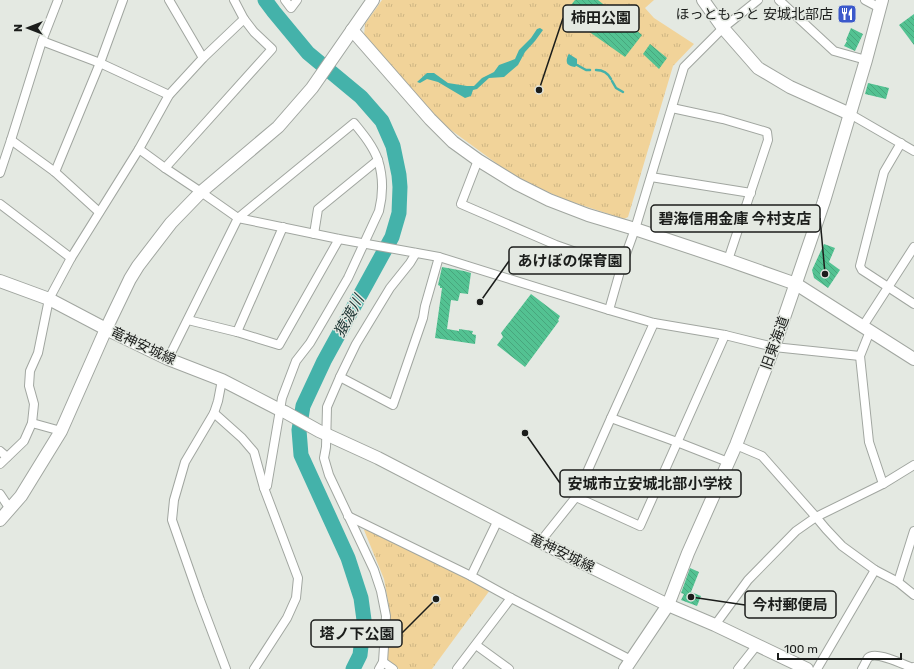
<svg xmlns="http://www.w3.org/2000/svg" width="914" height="669" viewBox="0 0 914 669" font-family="Rubik,'Noto Sans JP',sans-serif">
<defs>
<pattern id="park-tufts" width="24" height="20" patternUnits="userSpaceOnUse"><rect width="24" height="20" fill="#f1d399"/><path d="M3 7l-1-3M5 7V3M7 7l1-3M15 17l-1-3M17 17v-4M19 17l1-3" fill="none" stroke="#ceb583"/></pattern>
<pattern id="building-back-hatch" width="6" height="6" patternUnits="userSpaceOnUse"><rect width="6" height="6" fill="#53c292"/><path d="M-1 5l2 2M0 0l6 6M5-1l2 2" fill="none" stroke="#48a67d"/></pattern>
</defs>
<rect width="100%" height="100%" fill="#e4e9e2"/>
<g fill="url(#park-tufts)">
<polygon points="382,0 654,0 645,8 654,18 694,44 673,66 628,217 624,219 566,200 518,179 440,122 364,36 365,24"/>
<polygon points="366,528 490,590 432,669 399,669 387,659 386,653 389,635 389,607 384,579 364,530"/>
</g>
<g fill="#44b2aa">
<polygon points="540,28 543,30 535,41 525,52 518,65 504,77 489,78 477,89 473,90 471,96 465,98 438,82 427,79 420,83 417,82 427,73 434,73 448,83 467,86 474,86 482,78 494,72 499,65 515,59 519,50 531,38 537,29"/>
<path d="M 569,54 L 577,59 L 577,65 L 575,67 C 567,66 565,63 568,55 Z"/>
</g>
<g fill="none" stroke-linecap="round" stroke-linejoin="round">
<g stroke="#44b2aa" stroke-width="2.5">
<polyline points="577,65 586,70 590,70"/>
<path d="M 596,70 C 602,70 608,73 611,79"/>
<polyline points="612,81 616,88 623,92"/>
</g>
<polyline stroke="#44b2aa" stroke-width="15" points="265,0 274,12 308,53 361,97 382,121 393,146 399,175 400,187 399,213 392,237 324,361 303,406 299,430 301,455 348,558 361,598 364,620 360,655 353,669"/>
</g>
<g fill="url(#building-back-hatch)">
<polygon points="575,0 598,0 642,35 625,57 564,14"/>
<polygon points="914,14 914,45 899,25"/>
<polygon points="851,28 863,34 855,51 844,46 847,41 846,40"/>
<polygon points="650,44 667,58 659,69 643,54"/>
<polygon points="868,83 889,88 886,99 865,94"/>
<polygon points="824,244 835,248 829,262 840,270 828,288 814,278 812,270"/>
<polygon points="442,267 464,271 471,273 468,294 460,293 458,301 451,300 447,329 459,331 459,329 473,331 472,334 476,335 475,344 435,338 442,288 440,288 440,286 438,285"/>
<polygon points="531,294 560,316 558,320 559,321 525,367 497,345 503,337 501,333"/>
<polygon points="690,568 699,572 691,592 701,596 697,606 681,600 684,594 681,593"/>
</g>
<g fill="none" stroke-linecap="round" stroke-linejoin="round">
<g stroke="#a1a6a0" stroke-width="10">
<g id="street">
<polyline points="169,0 203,58"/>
<polyline points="234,0 244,19 254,32 272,49 165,168 201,192 238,218 339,239 439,257 609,310 654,323 725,335 774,347 860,356"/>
<polyline points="285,0 291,8 297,0"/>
<polyline points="779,0 834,51 866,60"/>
<polyline points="865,0 880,8"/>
<polyline points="42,41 100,63 169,95"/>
<polyline points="672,108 723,119 767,132 768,140 728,260"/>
<polyline points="850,114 914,151"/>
<polyline points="11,140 55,172 99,212"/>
<polyline points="901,143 884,172 860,266 862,270 914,304"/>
<polyline points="139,149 165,168"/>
<polyline points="478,160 461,204 556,245 621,268"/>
<polyline points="55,172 100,63 123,0"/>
<polyline points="0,173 11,140 42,41 58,0"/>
<polyline points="651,177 751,193"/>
<polyline points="0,204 71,258"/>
<polyline points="314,234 318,209 378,160"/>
<polyline points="609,310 621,268 635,229 684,67 723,28 758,0"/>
<polyline points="188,320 237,332 279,345 339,239"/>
<polyline points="863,326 914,247"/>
<polyline points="870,331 860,356 869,442 883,484"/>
<polyline points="237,332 283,227"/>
<path d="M 168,359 L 238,218 L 354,123 C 363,134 373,146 378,160 C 383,176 383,195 379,211 L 348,278 L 310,343 L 296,361 L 282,398 L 267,486 L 264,488"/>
<polyline points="340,377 393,405 423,318 425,306 439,257"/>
<polyline points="222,380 218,401 214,413 185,462 174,500 172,520 200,600 226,669"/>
<polyline points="214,413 242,438 254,452 264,488 298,578 296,598 287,618 254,669"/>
<polyline points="611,418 677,442 728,462"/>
<polyline points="32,423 61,431"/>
<polyline points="736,445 762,456 816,517 826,529 842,546 875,570 898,582 914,595"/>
<polyline points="0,451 7,457"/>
<polyline points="0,464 24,441 32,423 34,404 29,386 30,371 38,353 49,299 71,258 139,149 169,95 203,58 244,19"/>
<polyline points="0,494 10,509"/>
<polyline points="576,497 640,526 725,335"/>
<polyline points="348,516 471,576 511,598 631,660"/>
<polyline points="540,542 576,497 611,418 654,323"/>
<polyline points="471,576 498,520"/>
<polyline points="898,582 914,531"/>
<polyline points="715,625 748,580 796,531 816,517 883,484 914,465"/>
<polyline points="476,645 509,669"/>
<polyline points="383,662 393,669"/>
<polyline points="379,669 383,662 386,616 381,591 374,570 329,475 324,458 326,447 327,407 340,377 356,344 390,288 410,263 416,253"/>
<polyline points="457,669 511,598"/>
<polyline points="738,669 757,645"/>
<polyline points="817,669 875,570"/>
<path d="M 862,669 C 864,666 866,661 868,658 C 875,650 904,665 913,668 L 914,667"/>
</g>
</g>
<g stroke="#a1a6a0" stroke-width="14">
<g id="secondary">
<polyline points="703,0 723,28 758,68 790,87 850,114"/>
<polyline points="352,30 430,119 453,142 478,160 517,184 549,200 588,215 635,229 728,260 796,284 914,359"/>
<polyline points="0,281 49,299 106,329 168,359 222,380 280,410 285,412 319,431 378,458 540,542 668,605 715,625 807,669"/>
<polyline points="0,520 21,496 61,431 106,329 130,279 138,266 171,223 201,192 278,127 312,88 373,0"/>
<polyline points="625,669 668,605 688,553 736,445 774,347 824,201 866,60 882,0"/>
</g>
</g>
<use href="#street" stroke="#fff" stroke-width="8"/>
<use href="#secondary" stroke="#fff" stroke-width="12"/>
</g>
<defs>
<g id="restaurant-square" transform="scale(1)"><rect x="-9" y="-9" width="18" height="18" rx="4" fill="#3b59cb" stroke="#e4e9e2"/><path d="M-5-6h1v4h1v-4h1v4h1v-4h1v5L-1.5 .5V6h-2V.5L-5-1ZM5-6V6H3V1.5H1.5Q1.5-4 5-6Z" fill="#fff"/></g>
</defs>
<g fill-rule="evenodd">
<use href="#restaurant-square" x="847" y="14"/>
</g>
<g text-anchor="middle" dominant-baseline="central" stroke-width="3" stroke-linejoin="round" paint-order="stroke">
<g font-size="14" fill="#1b1d1b" stroke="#e4e9e2" text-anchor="end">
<text x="833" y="14">ほっともっと 安城北部店</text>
</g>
<g font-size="14" fill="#1b1d1b" stroke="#e4e9e2">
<text transform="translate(775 343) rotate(-70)">旧東海道</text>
<text transform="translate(143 346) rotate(25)">竜神安城線</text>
<text transform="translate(562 553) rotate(26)">竜神安城線</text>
</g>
<g font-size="15" font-style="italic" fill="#1a3331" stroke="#e4e9e2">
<text transform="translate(349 316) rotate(-61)">猿渡川</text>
</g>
</g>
<path fill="none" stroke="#1b1d1b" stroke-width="1.5" d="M539 90L563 18M825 274L820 218M480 302L509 261M525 433L560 483M691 597L745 605M436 599L402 633"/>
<g fill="#1b1d1b" stroke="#e4e9e2" stroke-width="1.5">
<circle cx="539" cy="90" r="4"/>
<circle cx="825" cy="274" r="4"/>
<circle cx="480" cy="302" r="4"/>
<circle cx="525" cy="433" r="4"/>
<circle cx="691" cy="597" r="4"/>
<circle cx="436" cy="599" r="4"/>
</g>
<g fill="#e4e9e2" stroke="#1b1d1b" stroke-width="1.5">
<rect x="563" y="5" width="76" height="27" rx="4"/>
<rect x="651" y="205" width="169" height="27" rx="4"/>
<rect x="509" y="247" width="121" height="27" rx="4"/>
<rect x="560" y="470" width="181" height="27" rx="4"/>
<rect x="745" y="591" width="91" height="27" rx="4"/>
<rect x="311" y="620" width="91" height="27" rx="4"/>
</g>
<g font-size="15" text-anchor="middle" font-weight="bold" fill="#1b1d1b">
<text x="601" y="23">柿田公園</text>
<text x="735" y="224">碧海信用金庫 今村支店</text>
<text x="570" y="266">あけぼの保育園</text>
<text x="650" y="489">安城市立安城北部小学校</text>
<text x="790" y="610">今村郵便局</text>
<text x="357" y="639">塔ノ下公園</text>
</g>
<g transform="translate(28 28) rotate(270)" stroke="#e4e9e2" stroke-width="3" paint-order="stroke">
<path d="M0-3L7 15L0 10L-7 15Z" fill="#1b1d1b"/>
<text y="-6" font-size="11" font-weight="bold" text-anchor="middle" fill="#1b1d1b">N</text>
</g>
<path d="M778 653v6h123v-6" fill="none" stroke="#1b1d1b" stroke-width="2"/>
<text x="784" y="653" font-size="12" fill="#1b1d1b" stroke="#e4e9e2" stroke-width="3" paint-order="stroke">100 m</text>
</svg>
